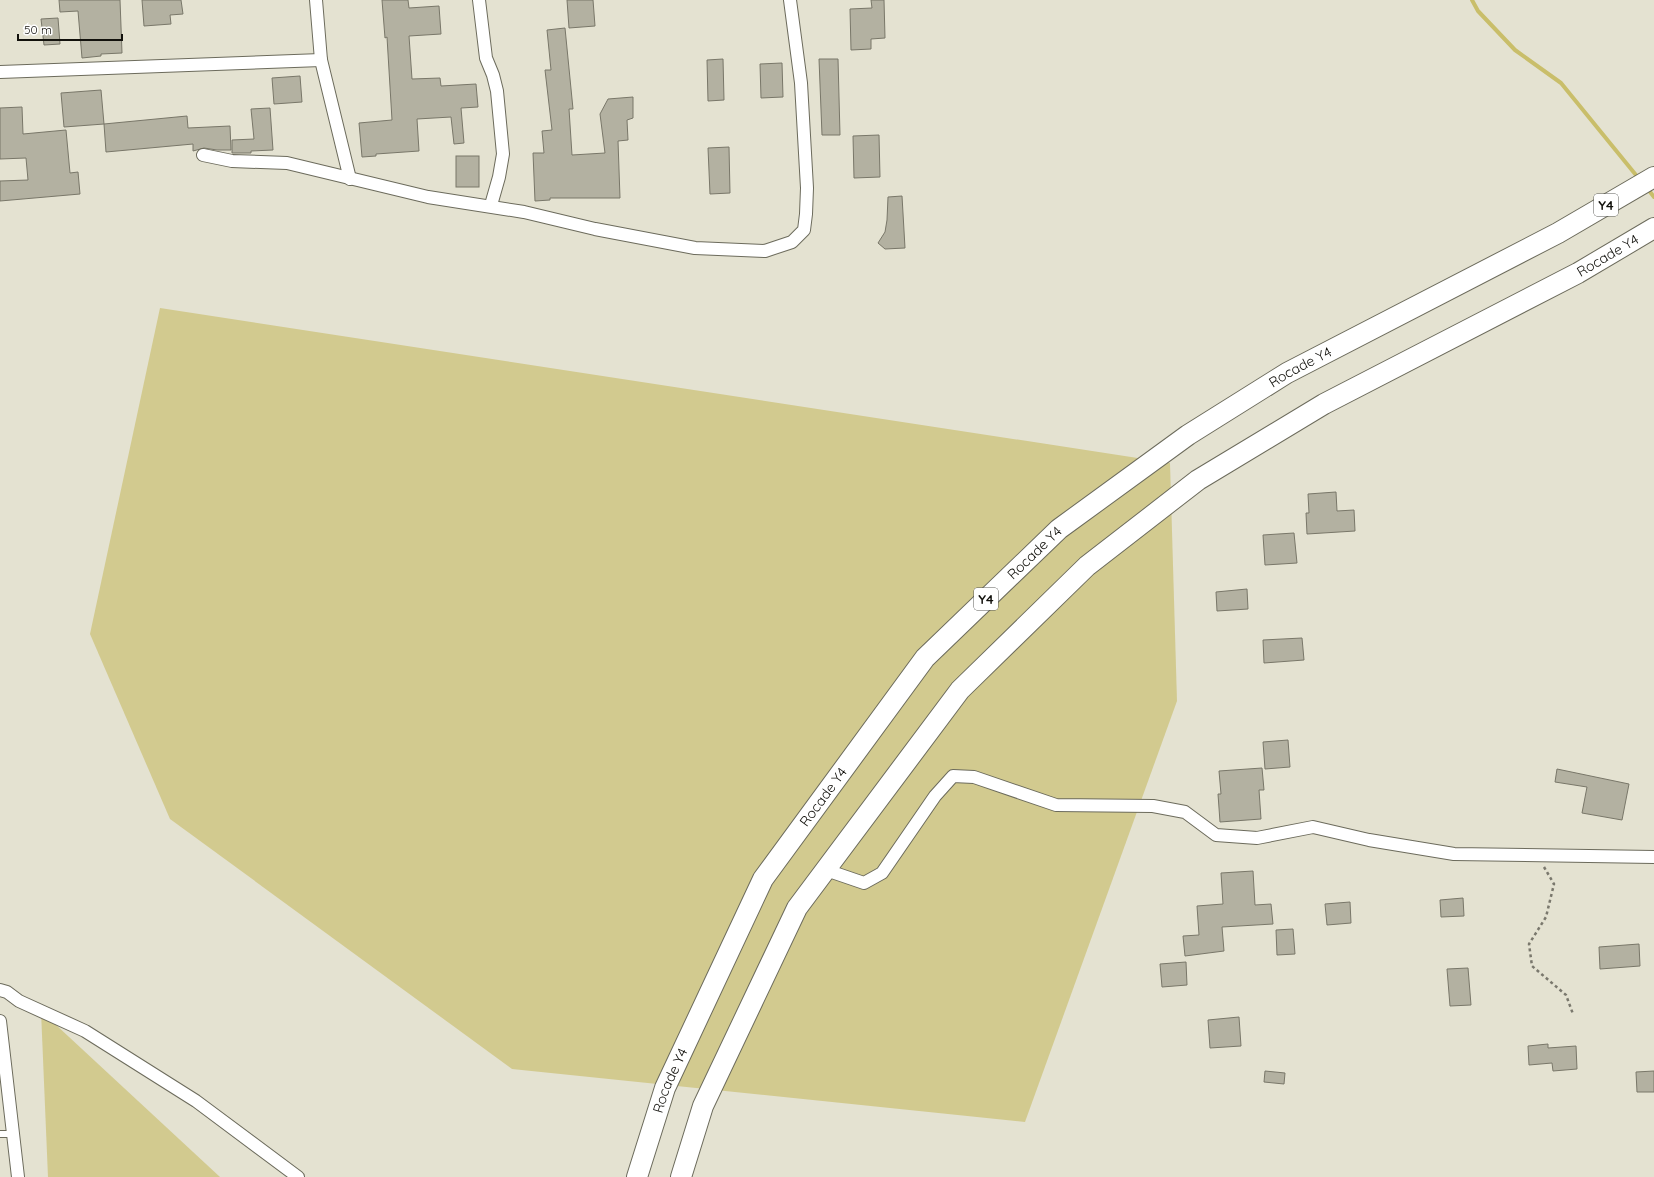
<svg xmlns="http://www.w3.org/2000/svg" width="1654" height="1177" viewBox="0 0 1654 1177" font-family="Quicksand,sans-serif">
<rect width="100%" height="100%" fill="#e4e2d1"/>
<g fill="#d2ca8f">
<polygon points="160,308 1170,463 1177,701 1025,1122 512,1069 170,819 90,634"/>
<polygon points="41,1011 220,1177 48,1177"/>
</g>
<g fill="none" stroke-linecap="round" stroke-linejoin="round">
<g stroke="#c9be6a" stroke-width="4">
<polyline points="1472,0 1478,11 1515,50 1561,83 1640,180"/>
<polyline points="1647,188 1654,197"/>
</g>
</g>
<g fill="#b3b1a1" stroke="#797769">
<polygon points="59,0 120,0 122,53 101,54 101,56 82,58 78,11 60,12"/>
<polygon points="142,0 181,0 183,14 170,15 171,24 144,26"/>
<polygon points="382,0 408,0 409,8 439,6 441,34 409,36 412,79 440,78 441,86 476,84 478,107 461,108 464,143 454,144 451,117 417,119 419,151 376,154 376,156 362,157 359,123 392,120 387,37 385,38"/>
<polygon points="567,0 593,0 595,26 569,28"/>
<polygon points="871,0 884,0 885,38 871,39 871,49 851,50 850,9 872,8"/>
<polygon points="58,18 60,44 44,45 41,19"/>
<polygon points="565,28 573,109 569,109 572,155 605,153 600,114 608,99 633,97 633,118 627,120 628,140 618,141 620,198 550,198 550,200 535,201 533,153 544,153 542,131 552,130 545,70 551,70 547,30"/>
<polygon points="723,59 724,100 708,101 707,60"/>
<polygon points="819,59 838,59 840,135 822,135"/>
<polygon points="782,63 783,97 761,98 760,64"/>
<polygon points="300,76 302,102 274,104 272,78"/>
<polygon points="101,90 104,124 64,127 61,93"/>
<polygon points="22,107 23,134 66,130 70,173 78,172 80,194 0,201 0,181 28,180 26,158 0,159 0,108"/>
<polygon points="270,108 273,150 251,151 251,153 232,153 232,140 254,139 251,109"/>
<polygon points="187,116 188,128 230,126 231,150 217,150 204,148 193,151 193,144 106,152 104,124"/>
<polygon points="879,135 880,177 854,178 853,136"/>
<polygon points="729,147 730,193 710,194 708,148"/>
<rect x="456" y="156" width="23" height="31"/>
<polygon points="902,196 905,248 885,249 878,243 885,232 887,220 888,197"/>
<polygon points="1336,492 1337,511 1354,510 1355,531 1307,534 1306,513 1309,513 1308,494"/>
<polygon points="1294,533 1297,563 1265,565 1263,535"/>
<polygon points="1247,589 1248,609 1217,611 1216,592"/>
<polygon points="1302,638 1304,660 1264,663 1263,640"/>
<polygon points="1288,740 1290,767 1265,769 1263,742"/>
<polygon points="1262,768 1264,790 1259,790 1261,819 1220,822 1218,794 1221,794 1219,771"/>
<polygon points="1557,769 1629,784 1622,820 1582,813 1587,787 1555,782"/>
<polygon points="1253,871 1255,905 1271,904 1273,924 1222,927 1224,951 1185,956 1183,936 1199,935 1197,906 1223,904 1221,873"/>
<polygon points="1463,898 1464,916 1441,917 1440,900"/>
<polygon points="1350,902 1351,923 1327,925 1325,904"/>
<polygon points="1293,929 1295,954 1277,955 1276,930"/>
<polygon points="1639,944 1640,966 1600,969 1599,947"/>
<polygon points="1186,962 1187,985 1162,987 1160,964"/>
<polygon points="1468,968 1471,1005 1450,1006 1447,969"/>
<polygon points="1239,1017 1241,1046 1210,1048 1208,1020"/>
<polygon points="1548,1044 1548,1048 1576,1046 1577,1069 1553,1071 1552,1063 1529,1065 1528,1046"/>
<polygon points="1265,1071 1285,1073 1284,1084 1264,1082"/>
<polygon points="1654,1071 1654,1092 1637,1092 1636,1072"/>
</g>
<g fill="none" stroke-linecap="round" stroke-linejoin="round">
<g stroke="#6c6b5c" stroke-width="8">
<polyline id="service" points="0,1134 13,1134"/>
</g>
<g stroke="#6c6b5c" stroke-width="14">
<g id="minor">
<polyline points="316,0 321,60 350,179"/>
<polyline points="479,0 486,58 493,75 497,91 503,154 499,177 491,205"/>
<polyline points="0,72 321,60"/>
<polyline points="203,155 232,161 287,163 428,197 524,212 595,229 695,248 765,251 792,242 804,230 806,214 807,188 801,83 790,0"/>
<polyline points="826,870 864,883 882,873 935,796 953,776 974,777 1056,805 1153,806 1185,812 1216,835 1257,838 1313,827 1369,840 1454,854 1654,857"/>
<polyline points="0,990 7,992 19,1001 85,1031 196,1101 298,1177"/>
<polyline points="0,1021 18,1177"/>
</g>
</g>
<g stroke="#6c6b5c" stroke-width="22">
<g id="trunk">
<path id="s1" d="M 637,1177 L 665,1088 L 763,879 L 925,658 L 1059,529 L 1188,435 L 1287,373 L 1558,233 L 1654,177"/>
<path id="s2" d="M 681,1177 L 703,1106 L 797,908 L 960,690 L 1087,566 L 1198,480 L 1324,404 L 1578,273 L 1654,228"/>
</g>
</g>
<polyline stroke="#7a786d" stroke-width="2.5" stroke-dasharray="3 3" stroke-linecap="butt" points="1544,867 1554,884 1546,917 1529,944 1532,966 1566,995 1573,1014"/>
<use href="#service" stroke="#fff" stroke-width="6"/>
<use href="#minor" stroke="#fff" stroke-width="12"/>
<use href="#trunk" stroke="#fff" stroke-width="20"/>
</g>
<g text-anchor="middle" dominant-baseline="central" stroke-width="4" stroke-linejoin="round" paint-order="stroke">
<g fill="#fff" stroke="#595855" stroke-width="1">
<rect x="1594" y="194" width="24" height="22" rx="3"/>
<rect x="974" y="588" width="24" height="22" rx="3"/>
</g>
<g font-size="13" font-weight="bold" fill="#12110c">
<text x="1606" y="205">Y4</text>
<text x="986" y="599">Y4</text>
</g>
<g font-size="14" fill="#12110c" stroke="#fff">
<text stroke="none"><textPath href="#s2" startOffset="1351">Rocade Y4</textPath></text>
<text stroke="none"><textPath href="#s1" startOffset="1075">Rocade Y4</textPath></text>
<text stroke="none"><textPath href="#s1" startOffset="750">Rocade Y4</textPath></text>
<text stroke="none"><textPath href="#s1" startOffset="426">Rocade Y4</textPath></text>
<text stroke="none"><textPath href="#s1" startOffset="102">Rocade Y4</textPath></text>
</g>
</g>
<path d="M18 34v6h104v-6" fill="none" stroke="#12110c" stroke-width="2"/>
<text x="24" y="34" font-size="12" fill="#12110c" stroke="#ffffff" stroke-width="3" paint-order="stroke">50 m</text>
</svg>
